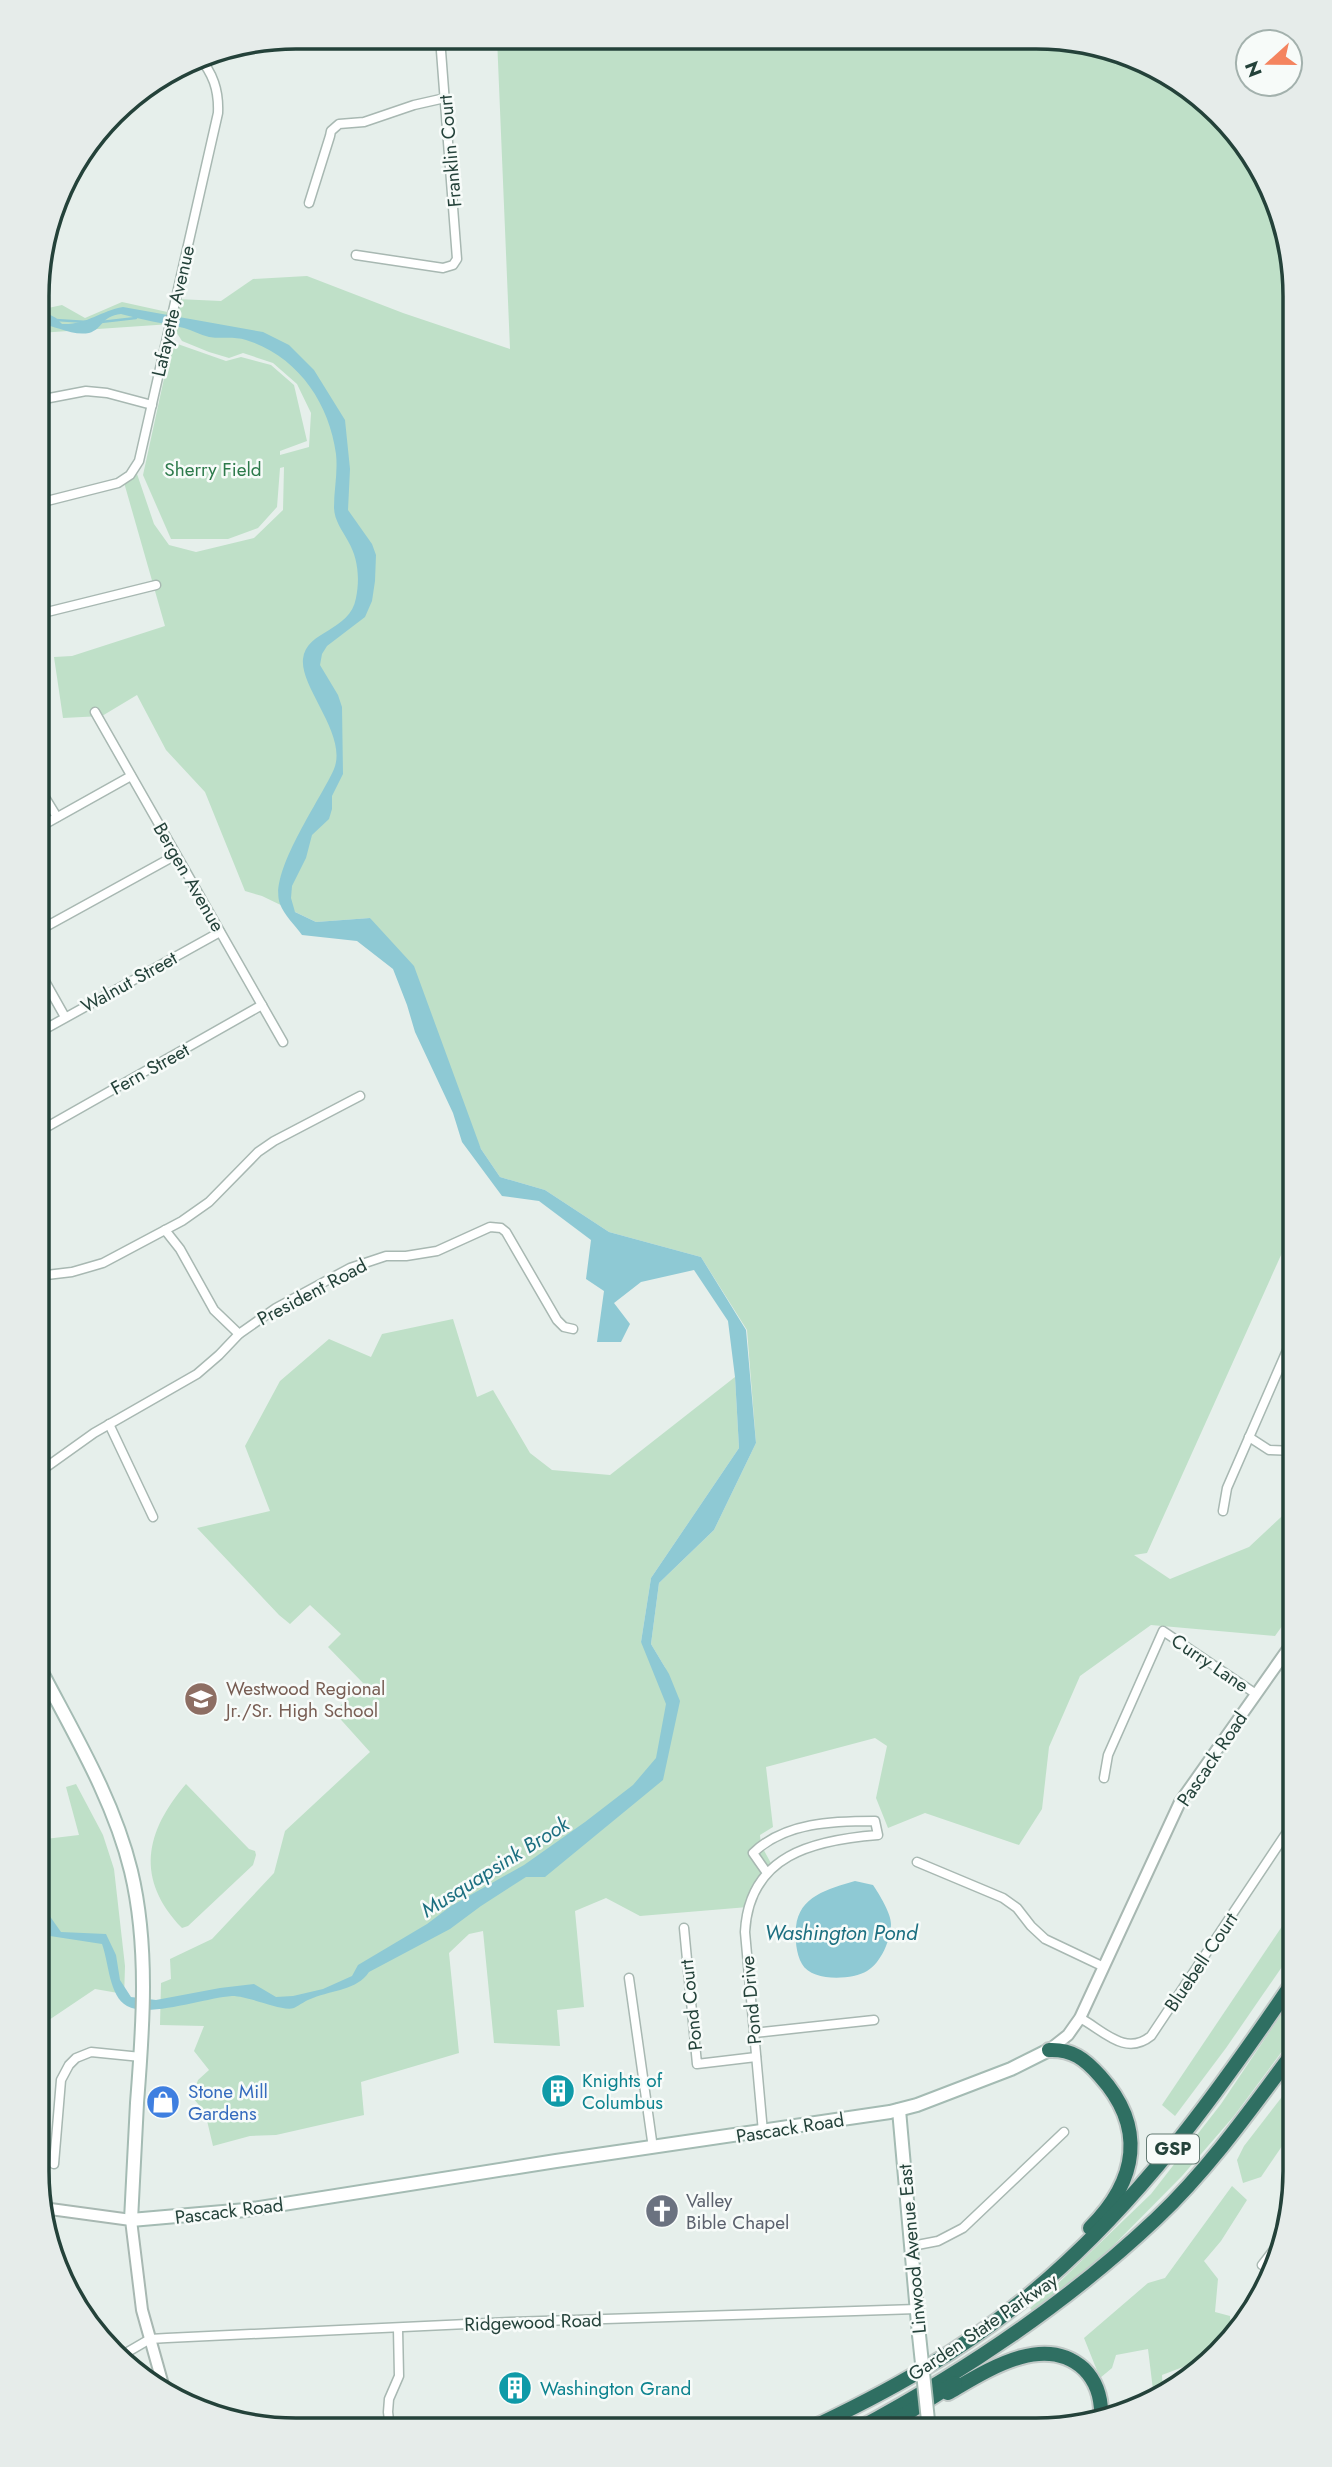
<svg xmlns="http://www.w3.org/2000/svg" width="1332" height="2467" viewBox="0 0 1332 2467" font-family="Jost,sans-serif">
<rect width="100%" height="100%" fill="#e6efeb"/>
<g fill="#bfe0c8">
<polygon points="497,38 1086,42 1150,63 1207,101 1251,152 1281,212 1295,296 1295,1224 1147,1553 1134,1555 1170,1579 1249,1547 1295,1504 1295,1608 1275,1636 1151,1625 1080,1676 1049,1747 1042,1809 1019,1845 925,1813 888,1828 876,1798 887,1746 875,1738 766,1767 773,1827 760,1835 761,1845 773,1867 748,1907 640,1916 606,1898 575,1911 584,2007 557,2010 560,2046 494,2043 483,1931 469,1934 449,1953 459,2053 361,2082 364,2115 276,2135 250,2136 213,2146 205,2112 192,2097 198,2080 209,2070 194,2051 204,2026 160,2025 161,1983 171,1979 170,1959 212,1939 274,1873 285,1831 370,1752 334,1712 363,1683 328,1647 341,1634 310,1605 290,1624 279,1615 197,1528 270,1511 245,1446 280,1381 329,1339 371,1357 382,1334 453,1319 477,1397 493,1390 530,1453 552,1470 610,1475 735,1377 739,1448 651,1578 641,1642 666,1669 651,1644 659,1583 714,1530 756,1443 747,1330 701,1257 609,1232 545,1190 500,1177 481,1149 370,918 316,922 262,896 245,891 205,792 166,750 137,695 102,716 63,718 54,657 72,656 165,626 123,479 135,468 154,524 169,545 196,552 254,538 283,510 284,467 280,468 277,507 258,528 228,539 171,539 143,475 172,342 226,361 241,357 271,365 294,385 307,441 280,451 280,455 309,447 311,413 297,384 273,363 243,353 229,358 209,352 182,341 171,324 39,333 39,310 62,305 85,318 122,302 172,313 177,299 221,301 253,279 307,276 403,313 510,349"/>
<polygon points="76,1784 103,1835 114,1869 125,1966 124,1999 118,1993 95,1989 40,2026 37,2022 37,1840 79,1835 66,1787"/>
<path d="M 186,1784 L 249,1849 L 255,1851 L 256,1855 L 253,1865 L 188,1926 L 182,1928 C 135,1879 145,1832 186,1784 Z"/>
<polygon points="1295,1907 1295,1948 1226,2048 1175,2116 1162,2105"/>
<polygon points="1295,1994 1295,2034 1234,2116 1182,2176 1104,2255 1033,2312 1030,2308 1048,2293 1151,2194 1221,2104"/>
<polygon points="1295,2080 1295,2127 1261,2177 1243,2183 1237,2160 1244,2146"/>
<polygon points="1232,2186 1247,2200 1221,2241 1204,2261 1218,2279 1215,2312 1230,2316 1232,2339 1216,2355 1204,2354 1183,2367 1162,2375 1163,2393 1154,2398 1148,2349 1116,2355 1112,2368 1100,2378 1084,2338 1148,2283 1165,2278"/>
</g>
<g fill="#8ec9d4">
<path d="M 123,307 L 263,332 L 289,345 L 314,370 L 345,420 L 350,469 L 348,510 L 372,544 L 376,555 L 375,581 L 372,601 L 365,617 L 327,646 L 322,654 L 320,665 L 338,695 L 342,707 L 343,774 L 332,796 L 332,809 L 329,819 L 312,835 L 306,858 L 292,886 L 291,898 L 295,912 L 316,922 L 370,918 L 414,966 L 481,1149 L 500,1177 L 545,1190 L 609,1232 L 701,1257 L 746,1330 L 756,1443 L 714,1530 L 659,1583 L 651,1644 L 669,1674 L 680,1701 L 663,1780 L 545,1877 L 526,1877 L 481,1906 L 450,1929 L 369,1972 C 357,1990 333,1990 313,1998 C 306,2000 300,2005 294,2008 C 281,2012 250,1996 232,1996 C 204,1998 149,2018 127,2006 C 109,1996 109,1963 102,1944 L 50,1936 L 37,1917 L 37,1898 L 61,1932 L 106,1934 L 116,1955 L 120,1980 L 131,1997 L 156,2000 L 220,1988 L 254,1984 L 276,1997 L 293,1996 L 323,1989 L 352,1976 L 358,1965 L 427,1924 L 451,1906 L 524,1865 L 585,1822 L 633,1785 L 656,1758 L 666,1704 L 641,1642 L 651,1578 L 739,1448 L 735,1377 L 728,1321 L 694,1270 L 641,1282 L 614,1303 L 630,1324 L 621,1342 L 597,1342 L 604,1291 L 586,1279 L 591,1240 L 539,1201 L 502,1196 L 462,1142 L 453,1113 L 415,1032 L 407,1005 L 393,969 L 357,941 L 302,935 C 295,925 284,915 280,904 C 268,873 321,799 334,769 C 348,735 300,688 303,659 C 306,630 350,632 356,598 C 360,578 358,558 348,541 C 342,530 334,520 334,507 C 334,489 338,473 336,454 C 329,402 297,356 246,340 C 234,336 221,339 209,337 C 200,335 192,330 184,328 C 163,323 142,320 121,314 C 101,316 103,329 89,333 C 71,336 55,325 39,324 L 39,309 L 56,318 L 62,324 C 87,325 100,311 123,307 Z"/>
<path d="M 855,1881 L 873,1885 C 879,1894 891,1913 891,1924 C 891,1939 881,1963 867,1971 C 852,1980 812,1982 802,1964 C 796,1954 795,1938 796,1927 C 799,1896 828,1889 855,1881 Z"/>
</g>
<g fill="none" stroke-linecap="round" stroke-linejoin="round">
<g stroke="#8ec9d4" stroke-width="2.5">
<polyline points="56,320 87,322"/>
<polyline points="101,322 136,318"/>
</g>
<g stroke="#a8b8b2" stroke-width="11">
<g id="minor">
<polyline points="309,203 330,136 331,131 339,124 364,122 414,105 445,98"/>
<polyline points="356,255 443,268 453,265 457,259 440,38"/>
<polyline points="39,400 86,391 107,393 152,405"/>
<path d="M 39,503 L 118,483 L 130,475 L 139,461 L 218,113 C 219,90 213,73 198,56"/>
<polyline points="39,614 156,585"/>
<polyline points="95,712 283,1042"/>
<polyline points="38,786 57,817"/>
<polyline points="38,828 131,776"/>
<polyline points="38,931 176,855"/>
<polyline points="38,969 65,1017"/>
<polyline points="38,1033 220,932"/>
<polyline points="38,1132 262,1005"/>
<polyline points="165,1230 180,1249 214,1310 239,1334"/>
<polyline points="38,1276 72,1272 103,1263 182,1221 209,1202 258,1152 274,1141 360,1096"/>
<polyline points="109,1424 153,1517"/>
<polyline points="1249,1437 1269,1450 1295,1451"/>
<polyline points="38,1473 94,1433 197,1374 219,1355 239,1334 276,1308 350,1268 386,1256 406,1256 437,1251 490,1227 501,1228 506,1232 557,1320 564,1327 573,1329"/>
<polyline points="1223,1511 1227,1488 1295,1332"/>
<polyline points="1284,1655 1295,1664"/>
<polyline points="1104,1778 1108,1755 1163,1631 1256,1694"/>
<polyline points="917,1862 1003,1898 1017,1908 1031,1926 1045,1939 1104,1967"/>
<polyline points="684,1928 697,2064 756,2057"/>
<polyline points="629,1978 653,2148"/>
<path d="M 1080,2018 C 1103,2030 1125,2057 1151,2036 L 1295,1820"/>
<polyline points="754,2033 874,2020"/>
<path d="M 763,2132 L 745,1932 C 749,1855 813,1840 878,1835 L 875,1821 C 834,1821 785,1822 753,1853 L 767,1873"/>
<polyline points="54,2164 61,2080 69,2065 76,2058 91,2052 141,2057"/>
<polyline points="912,2246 938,2241 963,2228 1064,2132"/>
<polyline points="1262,2265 1286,2234"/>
<polyline points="119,2357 150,2339 167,2338 510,2322 917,2309"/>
<polyline points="390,2428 388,2412 389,2399 399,2376 398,2329"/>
</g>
</g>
<g stroke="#a8b8b2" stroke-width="14">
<g id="tertiary">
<polyline points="1049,2050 1068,2035 1080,2018 1180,1802 1295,1639"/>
<polyline points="43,2208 131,2220 142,2310 165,2392"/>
</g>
</g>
<g stroke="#a4bbb3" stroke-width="16">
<g id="secondary">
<path d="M 37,1663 C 71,1729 113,1797 131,1871 C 149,1946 143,2027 137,2103 C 135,2142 133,2181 131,2220 L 246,2210 L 556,2161 L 890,2112 L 917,2105 L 1011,2069 L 1049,2050"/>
<polyline points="899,2110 919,2335"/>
</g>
</g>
<g stroke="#c2cac8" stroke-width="18">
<g id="motorway">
<path d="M 1049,2050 C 1072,2049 1085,2059 1100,2076 C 1146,2127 1138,2180 1090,2228"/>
<path d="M 948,2393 C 986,2371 1044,2332 1084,2369 C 1098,2383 1102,2400 1101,2419"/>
<path d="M 807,2430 C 886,2393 962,2351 1029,2295 C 1137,2206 1217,2094 1295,1979"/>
<path d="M 856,2430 C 964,2372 1067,2303 1156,2219 C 1209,2169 1252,2108 1295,2050"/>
<polyline points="881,2430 955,2383"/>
</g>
</g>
<use href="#minor" stroke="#fff" stroke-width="8"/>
<use href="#tertiary" stroke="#fff" stroke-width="10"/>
<use href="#secondary" stroke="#fff" stroke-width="12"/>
<use href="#motorway" stroke="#2f6f62" stroke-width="14"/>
<g stroke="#a4bbb3" stroke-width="16" stroke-linecap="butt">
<polyline id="secondary-bridge" points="919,2335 929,2430"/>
</g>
<use href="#secondary-bridge" stroke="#fff" stroke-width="12"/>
</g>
<defs>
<g id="school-disc" transform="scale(1.75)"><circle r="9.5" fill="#8d6e63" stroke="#f7fbf9"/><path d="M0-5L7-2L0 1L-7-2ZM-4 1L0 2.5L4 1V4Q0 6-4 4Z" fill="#fff"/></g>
<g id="building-disc" transform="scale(1.75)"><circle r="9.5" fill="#0f9aa8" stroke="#f7fbf9"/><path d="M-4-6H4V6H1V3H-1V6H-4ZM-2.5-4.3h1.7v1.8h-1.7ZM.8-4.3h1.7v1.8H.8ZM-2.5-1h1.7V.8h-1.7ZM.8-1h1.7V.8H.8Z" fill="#fff"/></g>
<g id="shop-disc" transform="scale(1.75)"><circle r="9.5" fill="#3f7fe0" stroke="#f7fbf9"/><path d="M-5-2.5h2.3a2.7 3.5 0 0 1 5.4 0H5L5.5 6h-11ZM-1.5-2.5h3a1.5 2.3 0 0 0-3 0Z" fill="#fff"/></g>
<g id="church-disc" transform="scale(1.75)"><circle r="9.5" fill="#6b7280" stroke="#f7fbf9"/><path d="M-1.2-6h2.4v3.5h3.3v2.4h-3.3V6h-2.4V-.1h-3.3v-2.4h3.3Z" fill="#fff"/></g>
</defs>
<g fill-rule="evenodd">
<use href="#school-disc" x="201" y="1699"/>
<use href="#building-disc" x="558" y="2091"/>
<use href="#shop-disc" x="163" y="2102"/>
<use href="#church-disc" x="662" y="2211"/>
<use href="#building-disc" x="515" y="2388"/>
</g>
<g text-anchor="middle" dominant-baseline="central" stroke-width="5" stroke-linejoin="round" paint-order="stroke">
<rect fill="#f7fbf9" stroke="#637a73" stroke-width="2" x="1147" y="2134.5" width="52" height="29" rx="5"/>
<g font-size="18" font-weight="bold" fill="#24423a">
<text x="1173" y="2149">GSP</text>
</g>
<g font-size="19" fill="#24423a" stroke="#f7fbf9">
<text transform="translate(450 151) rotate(-95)">Franklin Court</text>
<text transform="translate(173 311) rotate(-77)">Lafayette Avenue</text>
<text transform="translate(189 877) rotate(60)">Bergen Avenue</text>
<text transform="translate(129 982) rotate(-29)">Walnut Street</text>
<text transform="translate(150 1069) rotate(-29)">Fern Street</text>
<text transform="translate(312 1292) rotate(-28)">President Road</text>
<text transform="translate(1210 1663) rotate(34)">Curry Lane</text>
<text transform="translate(1212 1759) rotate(-56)">Pascack Road</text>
<text transform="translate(1201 1962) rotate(-56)">Bluebell Court</text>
<text transform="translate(751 2000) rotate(-95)">Pond Drive</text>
<text transform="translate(691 2005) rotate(-96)">Pond Court</text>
<text transform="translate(790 2128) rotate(-9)">Pascack Road</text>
<text transform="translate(229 2211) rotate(-7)">Pascack Road</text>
<text transform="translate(912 2249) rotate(-95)">Linwood Avenue East</text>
<text transform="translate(533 2322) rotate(-2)">Ridgewood Road</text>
<text transform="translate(983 2327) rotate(-34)">Garden State Parkway</text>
</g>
<g font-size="19" fill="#2d7a4b" stroke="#f7fbf9">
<text x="213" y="469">Sherry Field</text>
</g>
<g font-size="19" fill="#785e54" stroke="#f7fbf9" text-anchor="start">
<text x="226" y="1688">Westwood Regional<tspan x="226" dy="22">Jr./Sr. High School</tspan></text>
</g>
<g font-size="19" fill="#0d838f" stroke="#f7fbf9" text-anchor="start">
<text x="582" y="2080">Knights of<tspan x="582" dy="22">Columbus</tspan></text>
<text x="540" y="2388">Washington Grand</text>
</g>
<g font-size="19" fill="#366cbe" stroke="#f7fbf9" text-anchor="start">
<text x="188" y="2091">Stone Mill<tspan x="188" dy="22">Gardens</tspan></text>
</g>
<g font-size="19" fill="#5b616d" stroke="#f7fbf9" text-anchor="start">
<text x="686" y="2200">Valley<tspan x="686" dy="22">Bible Chapel</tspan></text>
</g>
<g font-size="21" font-style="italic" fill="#1c6f80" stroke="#f7fbf9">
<text transform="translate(495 1867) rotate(-32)">Musquapsink Brook</text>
<text x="841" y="1933">Washington Pond</text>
</g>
</g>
<path d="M0 0H1332V2467H0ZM296 49H1036A247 247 0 0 1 1283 296V2171A247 247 0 0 1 1036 2418H296A247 247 0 0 1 49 2171V296A247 247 0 0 1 296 49Z" fill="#e6ecea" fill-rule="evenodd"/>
<path fill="none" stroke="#24423a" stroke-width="3.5" d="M296 49H1036A247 247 0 0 1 1283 296V2171A247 247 0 0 1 1036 2418H296A247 247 0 0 1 49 2171V296A247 247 0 0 1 296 49Z"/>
<g transform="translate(1269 63) rotate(249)"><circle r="33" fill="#f7fbf9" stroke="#a3b1ad" stroke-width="2"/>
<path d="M0-5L12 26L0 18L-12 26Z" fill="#f4845f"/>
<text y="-10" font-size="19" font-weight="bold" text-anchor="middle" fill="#24423a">N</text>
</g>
</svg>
